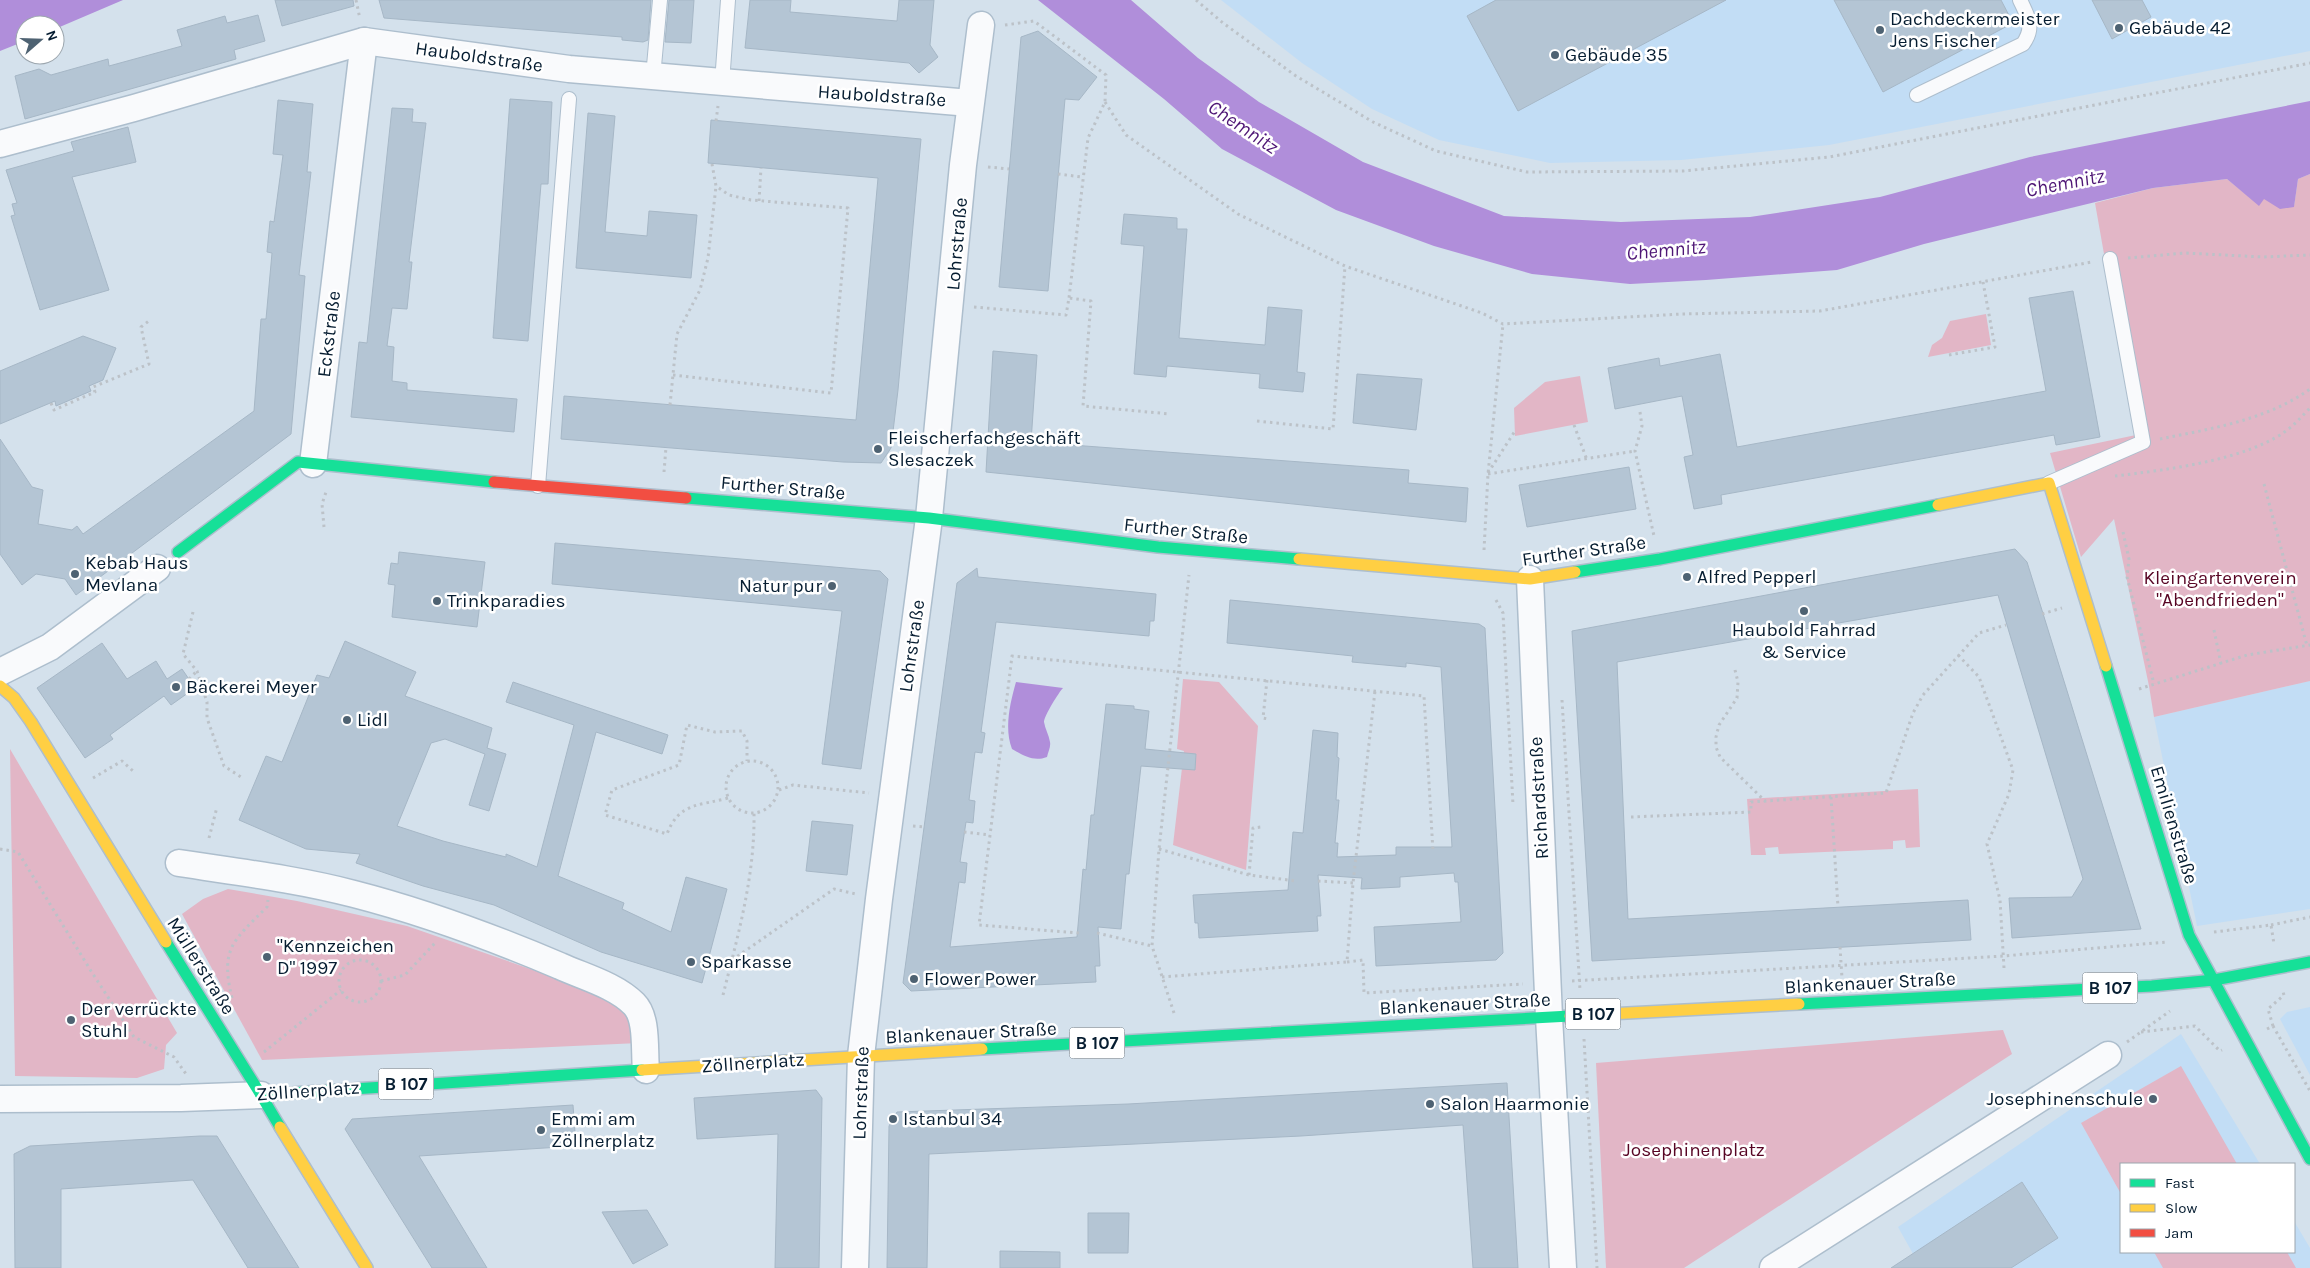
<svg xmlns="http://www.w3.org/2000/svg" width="2310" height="1268" viewBox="0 0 2310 1268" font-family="Karla,sans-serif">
<rect width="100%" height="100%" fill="#d4e1ec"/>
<g fill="#c2ddf5">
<polygon points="1221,0 2310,0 2310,51 1829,145 1681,160 1550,163 1439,140 1372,109 1302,63"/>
<polygon points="2310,681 2310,909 2197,926 2154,717"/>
<polygon points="2310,1007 2310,1075 2280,1019 2287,1012"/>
<polygon points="2181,1034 2260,1164 2121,1164 2121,1252 2294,1252 2294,1221 2310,1248 2310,1268 1921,1268 1898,1227"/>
</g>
<g fill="#e2b6c6">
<polygon points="2310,174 2310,681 2154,717 2149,686 2114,519 2081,557 2050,453 2136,435 2095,203 2153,188 2227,179 2259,205 2264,198 2294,206 2298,179"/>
<polygon points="1986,314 1991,345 1928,357 1932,345 1942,338 1950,321"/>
<polygon points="1580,376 1588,422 1515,436 1514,408 1545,382"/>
<polygon points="1183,679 1219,682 1258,726 1246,870 1173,845 1184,751 1177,749"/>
<polygon points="10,749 177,1033 166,1045 164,1069 137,1078 15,1076"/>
<polygon points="1918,789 1920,847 1906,848 1905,840 1893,841 1893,849 1779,854 1778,847 1765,848 1766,855 1751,855 1747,799"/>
<polygon points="228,889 297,901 407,926 565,981 622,1007 632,1017 639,1043 262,1060 182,914 203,899"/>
<polygon points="2003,1030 2012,1054 1684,1268 1606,1268 1596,1063"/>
<polygon points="2181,1066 2237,1164 2121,1164 2121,1194 2081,1123"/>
<polygon points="2154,1252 2287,1252 2296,1268 2163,1268"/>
</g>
<g fill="#b08eda">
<polygon points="0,0 123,0 55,29 55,25 25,25 25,41 0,51"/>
<polygon points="1038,0 1131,0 1198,58 1259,102 1363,162 1504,216 1621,222 1750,217 1880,197 2030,157 2310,101 2310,174 2298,179 2294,207 2280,209 2264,199 2259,206 2227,179 2153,188 1924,244 1837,270 1706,280 1630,284 1532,274 1434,246 1336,210 1222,149 1164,99"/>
<path d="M 1016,682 L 1063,688 C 1059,692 1044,716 1044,722 C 1045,729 1049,735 1050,742 C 1051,747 1048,752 1047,757 C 1034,762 1024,756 1012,749 C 1004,729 1010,703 1016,682 Z"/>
</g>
<g fill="#b4c5d4" stroke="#a6b7c6">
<polygon points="275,0 353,0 354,6 282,26"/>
<polygon points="379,0 651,0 648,40 643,42 622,40 622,37 384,18"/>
<polygon points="669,0 694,0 691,43 665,42"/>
<polygon points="750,0 791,0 790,12 897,21 899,0 934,0 930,45 938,57 919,73 909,63 745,48"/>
<polygon points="1496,0 1726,0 1518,111 1467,16"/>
<polygon points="1834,0 2001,0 2013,23 1883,92"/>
<polygon points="2092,0 2142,0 2151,17 2112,39"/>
<polygon points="258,15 265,41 234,50 236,59 25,119 15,76 39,69 51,75 108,59 109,66 182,46 177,30 225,16 227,23"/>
<polygon points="1038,31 1097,77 1079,100 1065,99 1048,291 999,287 1021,37"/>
<polygon points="510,99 552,102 548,184 541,184 528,341 493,338"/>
<polygon points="278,100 313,104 307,172 311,172 299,275 305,276 291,434 76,595 65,579 36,574 22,585 0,554 0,439 32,487 43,490 38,524 72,530 77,526 83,534 254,411 261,319 266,319 272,253 267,252 270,221 274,222 283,155 273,154"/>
<polygon points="392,108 413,109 412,122 426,123 409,262 412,262 407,309 392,308 387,346 394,347 392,381 407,383 407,390 517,399 514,432 351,417 359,342 367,343"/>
<polygon points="588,113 615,116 605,232 647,236 649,211 697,215 691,278 576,268"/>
<polygon points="711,120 921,139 898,390 891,448 881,463 843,462 561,439 564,396 856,420 878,178 708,163"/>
<polygon points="128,127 136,162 72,177 109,290 40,310 11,216 15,215 12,204 17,203 6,170 74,151 71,142"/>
<polygon points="1124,214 1177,218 1177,229 1187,229 1179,338 1265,345 1268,307 1302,310 1297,372 1305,373 1303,392 1259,388 1260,374 1167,366 1166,377 1134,374 1144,246 1121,244"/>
<polygon points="2073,291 2100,437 2056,445 2054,435 1721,495 1722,504 1694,509 1684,457 1693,455 1682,396 1615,409 1608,368 1659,358 1660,366 1720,354 1737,447 2046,391 2029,298"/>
<polygon points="83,336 116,348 103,380 89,386 91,391 56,406 55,401 0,424 0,371"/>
<polygon points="993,351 1037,355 1031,442 1409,470 1408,483 1468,488 1466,522 986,472"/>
<polygon points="1357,374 1422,379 1416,430 1353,423"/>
<polygon points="1629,467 1636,509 1527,527 1519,485"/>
<polygon points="555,543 880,571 888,579 861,769 822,764 842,611 552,584"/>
<polygon points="2015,549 2027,562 2141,929 2012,938 2009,898 2072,897 2083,879 1998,595 1617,662 1628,919 1968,900 1971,940 1592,961 1572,631"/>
<polygon points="399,552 485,562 477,627 392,617 395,585 388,584 391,563 398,564"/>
<polygon points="977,568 978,577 1156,594 1154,621 1150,621 1149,636 996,622 981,732 985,733 982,753 975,752 969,800 975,801 973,823 966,822 960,862 967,863 965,883 959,882 950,947 1077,937 1083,869 1086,870 1091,815 1094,815 1106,704 1134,706 1134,709 1149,711 1145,749 1196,754 1195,770 1141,766 1129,874 1126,874 1121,929 1098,927 1100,966 1095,966 1096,982 911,991 903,983 957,583"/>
<polygon points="1230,600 1479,624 1485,628 1503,953 1496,960 1376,966 1374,927 1461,922 1458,882 1455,882 1454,873 1400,877 1400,887 1361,889 1362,878 1318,875 1321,916 1317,916 1318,931 1199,938 1198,923 1195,923 1193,895 1288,890 1293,832 1303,833 1313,730 1338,733 1337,757 1339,758 1336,800 1339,800 1335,843 1338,843 1337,857 1396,855 1396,847 1452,847 1441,667 1406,663 1406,667 1352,662 1353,656 1227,643"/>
<polygon points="345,641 416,672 405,696 492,728 487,748 506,754 489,811 469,805 485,754 445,739 431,743 397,826 443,841 506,857 506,854 537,867 574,725 506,702 513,682 668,735 662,754 596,732 558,876 624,903 622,909 671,932 686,877 727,889 702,983 601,952 494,905 423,886 356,863 360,854 306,849 239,820 266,756 282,762 317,675 329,678"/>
<polygon points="102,643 127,679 156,661 167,679 182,669 195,688 171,705 164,696 110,735 113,739 85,758 37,688"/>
<polygon points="812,821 853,825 847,875 806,871"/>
<polygon points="1507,1083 1518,1268 1473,1268 1463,1125 1301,1136 929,1154 927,1268 887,1268 889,1126 897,1112 1128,1104"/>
<polygon points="816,1090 822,1098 819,1268 775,1268 778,1134 697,1139 694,1098"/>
<polygon points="573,1105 576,1146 419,1156 487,1268 432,1268 345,1129 352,1119"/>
<polygon points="200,1136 217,1136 299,1268 248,1268 193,1180 61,1189 61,1268 15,1268 14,1154 30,1146"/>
<polygon points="2022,1182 2058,1238 2011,1268 1891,1268"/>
<polygon points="647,1210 668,1245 633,1264 602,1212"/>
<polygon points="1088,1213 1129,1213 1128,1253 1088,1253"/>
<polygon points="1000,1251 1060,1252 1060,1268 1000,1268"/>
</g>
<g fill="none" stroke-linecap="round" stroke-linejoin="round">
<g stroke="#adbecd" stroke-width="16">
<g id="lane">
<polyline points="653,77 660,0"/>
<polyline points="722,83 728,0"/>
<path d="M 1917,95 L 2023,44 C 2035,27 2028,17 2020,0"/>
<polyline points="2049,483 2143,442 2110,259"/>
<polyline points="538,486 569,99"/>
</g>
</g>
<g stroke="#adbecd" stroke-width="29">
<g id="street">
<polyline points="0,144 134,108 364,41 569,69 970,103"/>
<polyline points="313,464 364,41"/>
<polyline points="1530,579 1549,1017 1563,1268"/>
<polyline points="0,672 50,647 157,568"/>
<path d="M 179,863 C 237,872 297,879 354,894 C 424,912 494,938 560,966 C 584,977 615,985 634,1004 C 648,1018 644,1051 646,1070"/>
<polyline points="0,1099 181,1098 261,1095"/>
<polyline points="855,1268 861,1056 879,899 929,518 963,165 981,25"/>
<polyline points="1773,1268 2108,1055"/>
</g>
</g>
<g stroke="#adbecd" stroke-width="14">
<g id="fast">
<polyline points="686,498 929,518 1158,547 1299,559"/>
<polyline points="178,552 298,462 494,482"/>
<polyline points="1575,572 1660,559 1938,505"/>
<polyline points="2106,666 2189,935 2310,1159"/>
<polyline points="166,942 261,1095"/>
<polyline points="1799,1004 2152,986 2214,980 2310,962"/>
<polyline points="982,1049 1570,1016"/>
<polyline points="280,1127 261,1095 642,1070"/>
</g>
</g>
<g stroke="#adbecd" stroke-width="14">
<g id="slow">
<polyline points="1938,505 2049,483 2106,666"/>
<polyline points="1299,559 1530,579 1575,572"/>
<polyline points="0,686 14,698 31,722 166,942"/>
<polyline points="1570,1016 1799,1004"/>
<polyline points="642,1070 982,1049"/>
<polyline points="280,1127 367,1268"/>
</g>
</g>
<g stroke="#adbecd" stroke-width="14">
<polyline id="jam" points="494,482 686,498"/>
</g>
<g stroke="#bcc2c8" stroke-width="3" stroke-dasharray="2.5 4" stroke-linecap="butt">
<polyline points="356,0 360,19"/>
<polyline points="1196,0 1223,23 1296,76 1373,122 1436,151 1527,172 1683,171 1829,157 2310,63"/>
<polyline points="1005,25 1034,21 1106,75 1105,102 1088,138 1069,298"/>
<polyline points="1105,102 1126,135 1238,214 1345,266 1482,313 1503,324 1682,314 1820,311 2092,262"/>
<polyline points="716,121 718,106"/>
<polyline points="988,167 1009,169"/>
<polyline points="1058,174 1082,177"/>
<polyline points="759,201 761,168"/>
<polyline points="2128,258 2185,253 2263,257 2310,255"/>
<polyline points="974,307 1066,315 1069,298 1091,301 1083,406 1170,414"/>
<polyline points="1949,355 1995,347 1983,282"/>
<polyline points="673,375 831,393 848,208 751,200 729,195 716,186 712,164"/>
<polyline points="51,403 54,410 95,392 93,387 149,364 141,327 150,320"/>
<polyline points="670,405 677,334 700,290 708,258 716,186"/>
<polyline points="1640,412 1642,426 1635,451 1654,536"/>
<polyline points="1257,421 1333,429 1345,266"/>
<polyline points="1574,425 1587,460"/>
<path d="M 2160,439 C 2210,429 2267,420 2310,389"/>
<polyline points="664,472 666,447"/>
<polyline points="1488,473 1515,431"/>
<polyline points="1488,474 1635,451"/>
<path d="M 2115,476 C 2165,470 2252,460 2291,427 C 2298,421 2304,414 2310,408"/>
<polyline points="2264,484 2307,646"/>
<polyline points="324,527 322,504 327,489"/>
<polyline points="2123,532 2129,559 2127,577 2154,684"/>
<polyline points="1484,550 1488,474 1503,324"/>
<polyline points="1496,600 1503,613 1513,805"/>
<polyline points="193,612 183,654 197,671 207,702 207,718 224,766 241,777"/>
<polyline points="2042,614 2062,608"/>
<polyline points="2214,630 2221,664"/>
<polyline points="1958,655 1979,677 2013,770 2009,794 1987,844 2000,900 2004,968"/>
<polyline points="1735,670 1738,682 1737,698 1719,725 1716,737 1716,747 1720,757 1765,801"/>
<polyline points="189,679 197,671"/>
<polyline points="1267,680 1263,718 1268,719"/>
<polyline points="2139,689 2247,655 2310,645"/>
<polyline points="1562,700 1580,990"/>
<circle cx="752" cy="787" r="26"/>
<polyline points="93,778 122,761 133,771"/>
<polyline points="779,790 793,785 869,793"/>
<polyline points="1831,797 1838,907"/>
<path d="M 728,798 C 700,806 679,802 667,834 L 605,815 L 612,790 L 679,765 L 687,725 L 715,732 L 742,731 L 747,741 L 747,761"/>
<polyline points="1631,817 1751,812 1751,802 1886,793 1913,713 1923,695 1979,633 2006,625"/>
<polyline points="913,826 925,827"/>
<polyline points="964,832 990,835"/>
<polyline points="209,838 217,807"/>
<polyline points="0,849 18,852 91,971 134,1037 174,1057 186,1074"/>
<polyline points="1159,849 1249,875 1296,881"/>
<polyline points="1249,875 1253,828 1261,827"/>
<polyline points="1318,881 1353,883"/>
<polyline points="2271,925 2310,917"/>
<polyline points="2214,932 2271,925 2274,944"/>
<polyline points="1079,933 979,925 1012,656 1424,696 1433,852"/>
<polyline points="1097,933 1152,946"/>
<polyline points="1840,947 1842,978"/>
<polyline points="732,960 834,889 856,894"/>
<circle cx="360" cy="981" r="21"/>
<polyline points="1347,962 1363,960 1364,993 1523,984"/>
<polyline points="1162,977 1347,962 1353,883 1375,691"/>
<polyline points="381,981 405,975 435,943"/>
<polyline points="1572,981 2003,956 2167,942"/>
<path d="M 723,995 C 738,935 755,876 754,813"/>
<path d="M 232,998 C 220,948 233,941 267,907 L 268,900"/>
<polyline points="1174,1013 1152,946 1159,849 1189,575"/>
<polyline points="2273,1026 2268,1009 2284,995 2283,992"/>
<polyline points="2267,1029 2273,1026 2310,1091"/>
<polyline points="2141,1032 2195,1026 2220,1051 2222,1050"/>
<polyline points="1584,1039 1597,1268"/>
<polyline points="2127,1042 2170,1011"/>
<polyline points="264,1052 341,990"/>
</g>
<use href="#lane" stroke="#f9fafc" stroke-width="14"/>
<use href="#street" stroke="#f9fafc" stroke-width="26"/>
<use href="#fast" stroke="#16e098" stroke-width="11"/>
<use href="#slow" stroke="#ffcf43" stroke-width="11"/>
<use href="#jam" stroke="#f24e42" stroke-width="11"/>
</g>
<g fill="#4e6272" stroke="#fff" stroke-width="2">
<circle cx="2119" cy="28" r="5"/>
<circle cx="1880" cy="30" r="5"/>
<circle cx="1555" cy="55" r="5"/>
<circle cx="878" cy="449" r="5"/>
<circle cx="75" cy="574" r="5"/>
<circle cx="1687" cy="577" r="5"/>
<circle cx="832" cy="586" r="5"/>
<circle cx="437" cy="601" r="5"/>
<circle cx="1804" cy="611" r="5"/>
<circle cx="176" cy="687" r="5"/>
<circle cx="347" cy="720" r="5"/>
<circle cx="267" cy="957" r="5"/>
<circle cx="691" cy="962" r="5"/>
<circle cx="914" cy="979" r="5"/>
<circle cx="71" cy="1020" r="5"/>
<circle cx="2153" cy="1099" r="5"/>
<circle cx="1430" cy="1104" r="5"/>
<circle cx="893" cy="1119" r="5"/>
<circle cx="541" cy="1130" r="5"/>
</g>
<g text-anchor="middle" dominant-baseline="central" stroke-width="5" stroke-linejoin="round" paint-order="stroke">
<g fill="#fff" stroke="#51616f" stroke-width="1">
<rect x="2082.5" y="972.5" width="55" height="31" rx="4"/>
<rect x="1565.5" y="998.5" width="55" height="31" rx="4"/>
<rect x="1069.5" y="1027.5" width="55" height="31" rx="4"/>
<rect x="378.5" y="1068.5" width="55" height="31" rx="4"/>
</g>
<g font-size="18" font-weight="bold" fill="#061d31">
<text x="2110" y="988">B 107</text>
<text x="1593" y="1014">B 107</text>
<text x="1097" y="1043">B 107</text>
<text x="406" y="1084">B 107</text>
</g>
<g font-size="19" fill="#061d31" stroke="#fff" text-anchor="start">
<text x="1890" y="19">Dachdeckermeister<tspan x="1890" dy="22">Jens Fischer</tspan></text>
<text x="2129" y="28">Gebäude 42</text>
<text x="1565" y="55">Gebäude 35</text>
<text x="888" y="438">Fleischerfachgeschäft<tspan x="888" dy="22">Slesaczek</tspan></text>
<text x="85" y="563">Kebab Haus<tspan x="85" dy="22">Mevlana</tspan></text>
<text x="1697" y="577">Alfred Pepperl</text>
<text x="822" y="586" text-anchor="end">Natur pur</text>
<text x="447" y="601">Trinkparadies</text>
<text x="1804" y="630" text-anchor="middle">Haubold Fahrrad<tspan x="1804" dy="22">&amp; Service</tspan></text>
<text x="186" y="687">Bäckerei Meyer</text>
<text x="357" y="720">Lidl</text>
<text x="277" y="946">"Kennzeichen<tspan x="277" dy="22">D" 1997</tspan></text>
<text x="701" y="962">Sparkasse</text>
<text x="924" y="979">Flower Power</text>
<text x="81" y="1009">Der verrückte<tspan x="81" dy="22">Stuhl</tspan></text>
<text x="2143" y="1099" text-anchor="end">Josephinenschule</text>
<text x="1440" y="1104">Salon Haarmonie</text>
<text x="551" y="1119">Emmi am<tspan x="551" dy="22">Zöllnerplatz</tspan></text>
<text x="903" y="1119">Istanbul 34</text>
</g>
<g font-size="19" fill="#061d31" stroke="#fff">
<text transform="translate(479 57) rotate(8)">Hauboldstraße</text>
<text transform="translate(882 96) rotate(4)">Hauboldstraße</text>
<text transform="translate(957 244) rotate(-85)">Lohrstraße</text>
<text transform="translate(329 334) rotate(-83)">Eckstraße</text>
<text transform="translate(783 488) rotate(5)">Further Straße</text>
<text transform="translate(1186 531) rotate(6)">Further Straße</text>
<text transform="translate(1584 551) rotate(-8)">Further Straße</text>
<text transform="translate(912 646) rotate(-82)">Lohrstraße</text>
<text transform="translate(1539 798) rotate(-93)">Richardstraße</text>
<text transform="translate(2174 825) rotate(73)">Emilienstraße</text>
<text transform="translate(201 966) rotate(58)">Müllerstraße</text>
<text transform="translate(1870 983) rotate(-3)">Blankenauer Straße</text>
<text transform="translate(1465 1004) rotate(-3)">Blankenauer Straße</text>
<text transform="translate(971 1033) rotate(-3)">Blankenauer Straße</text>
<text transform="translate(753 1063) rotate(-4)">Zöllnerplatz</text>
<text transform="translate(308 1091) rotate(-4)">Zöllnerplatz</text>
<text transform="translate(861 1093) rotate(-88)">Lohrstraße</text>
</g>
<g font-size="19" fill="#570524" stroke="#fff">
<text x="2220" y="578">Kleingartenverein<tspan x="2220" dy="22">"Abendfrieden"</tspan></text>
<text x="1694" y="1150">Josephinenplatz</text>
</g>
<g font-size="20" font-style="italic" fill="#4e1675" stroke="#fff">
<text transform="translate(1243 127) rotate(34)">Chemnitz</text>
<text transform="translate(2065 183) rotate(-11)">Chemnitz</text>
<text transform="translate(1666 250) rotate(-5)">Chemnitz</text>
</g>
</g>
<rect x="2120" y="1163" width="175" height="90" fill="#ffffff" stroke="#9ba5ad"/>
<rect x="2130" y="1179" width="25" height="8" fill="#16e098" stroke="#9ba5ad"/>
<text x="2165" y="1188" font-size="15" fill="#061d31">Fast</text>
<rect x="2130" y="1204" width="25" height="8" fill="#ffcf43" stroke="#9ba5ad"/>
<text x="2165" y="1213" font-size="15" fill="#061d31">Slow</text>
<rect x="2130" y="1229" width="25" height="8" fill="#f24e42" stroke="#9ba5ad"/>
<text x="2165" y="1238" font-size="15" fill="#061d31">Jam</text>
<g transform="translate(40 40) rotate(70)"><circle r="24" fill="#ffffff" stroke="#9ba5ad"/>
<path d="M0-4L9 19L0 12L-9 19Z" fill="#4e6272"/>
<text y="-8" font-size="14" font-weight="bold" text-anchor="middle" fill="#061d31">N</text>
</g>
</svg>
